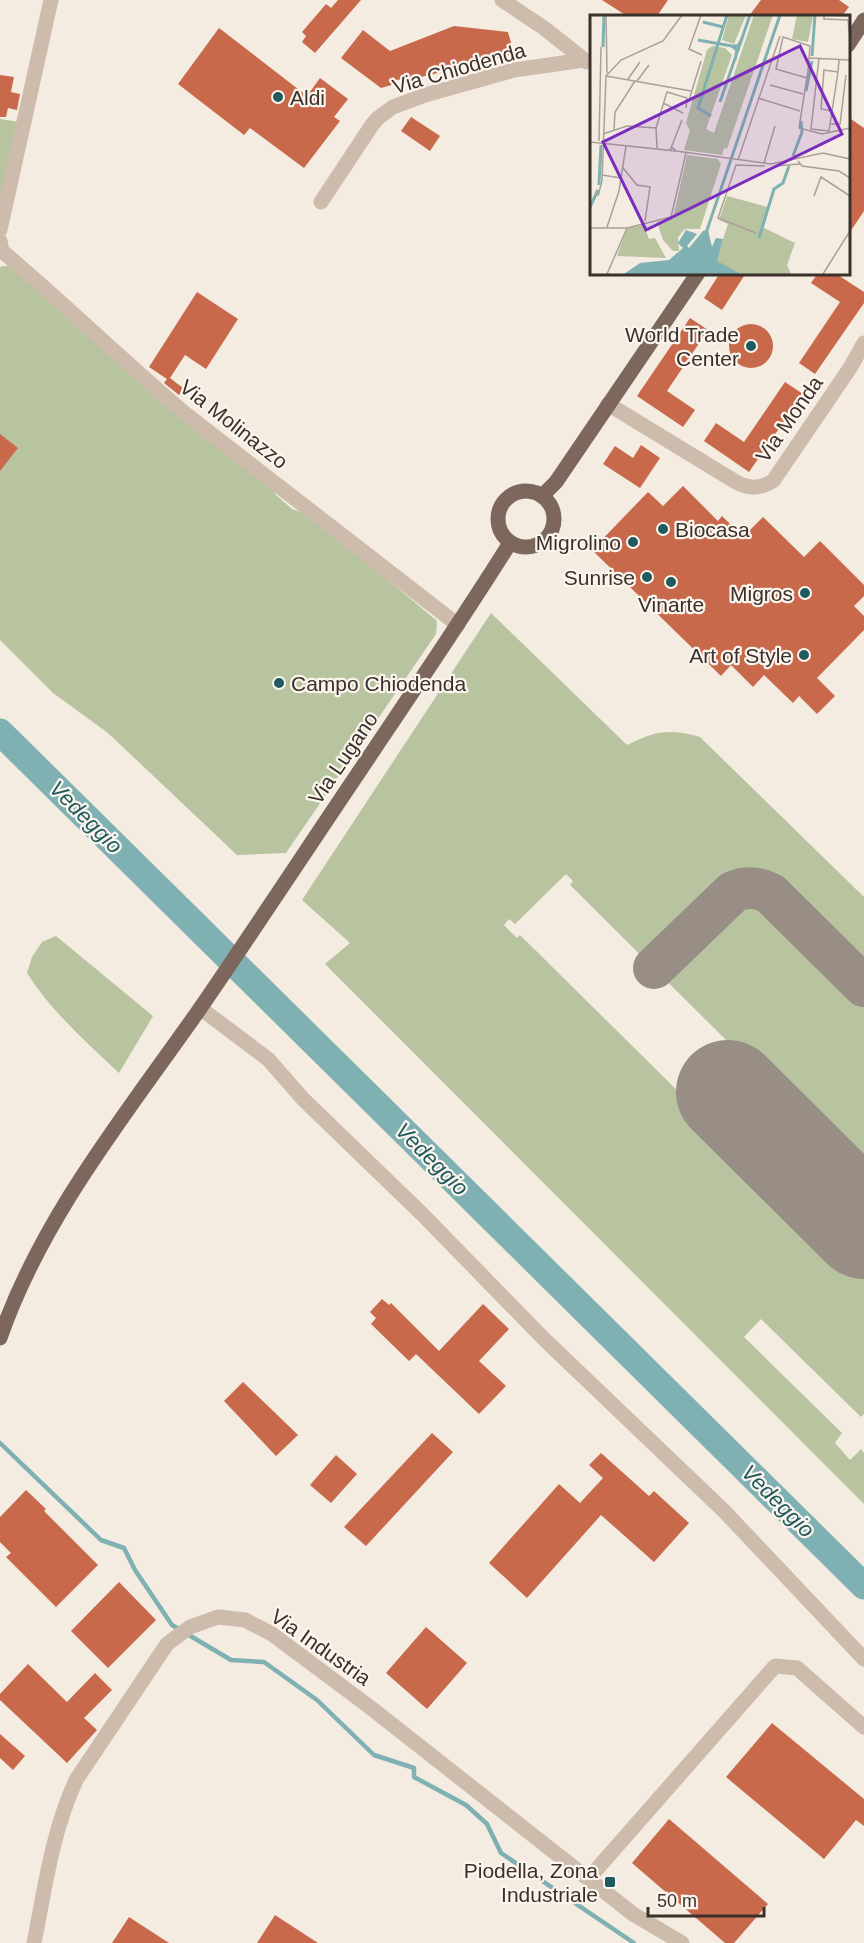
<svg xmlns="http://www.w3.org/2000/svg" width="864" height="1943" viewBox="0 0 864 1943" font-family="Arial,sans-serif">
<rect width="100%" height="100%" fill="#f4ebe1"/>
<g fill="#b8c4a0">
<polygon points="0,119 19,122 0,203"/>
<polygon points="3,266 11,266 275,490 275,494 292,509 313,517 437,621 436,634 286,853 237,855 108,733 53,693 0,640 0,267"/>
<path d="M 491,613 L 627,745 C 654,731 670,728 700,737 L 864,897 L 864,1177 L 570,885 L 573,881 L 566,874 L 515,924 L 509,919 L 504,925 L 517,938 L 520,935 L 864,1275 L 864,1414 L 861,1417 L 761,1319 L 744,1337 L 842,1433 L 835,1443 L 850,1460 L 861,1449 L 864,1453 L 864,1504 L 325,964 L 350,943 L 302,900 Z"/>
<path d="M 56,936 L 153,1016 L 119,1073 C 86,1042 52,1012 27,973 L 32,957 L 42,942 Z"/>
</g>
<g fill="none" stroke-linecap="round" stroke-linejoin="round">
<polyline stroke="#7fb0b2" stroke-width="4.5" points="0,1443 101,1540 124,1548 135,1570 172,1625 231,1660 264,1662 317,1700 374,1755 414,1768 414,1777 466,1805 487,1824 501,1853 634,1943"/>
<polyline stroke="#7fb0b2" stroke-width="27" points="0,732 864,1586"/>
<path stroke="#988e86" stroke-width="42" d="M 654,968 L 733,892 C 747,886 758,887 771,894 L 864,986"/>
<polyline stroke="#988e86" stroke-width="104" points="728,1092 864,1227"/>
</g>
<g fill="#c8694b">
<polygon points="338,0 361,0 315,53 302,42 306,36 302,32 326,4 331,8"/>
<polygon points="602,0 668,0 657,16 627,16"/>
<polygon points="761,0 839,0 849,7 842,16 749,16"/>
<polygon points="454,26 508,32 514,54 474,64 450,65 451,69 442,72 417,78 395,80 395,84 381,88 341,58 363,30 390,51"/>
<polygon points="219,28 307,96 320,78 348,99 334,117 340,121 304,168 250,128 244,135 178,84"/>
<polygon points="0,75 14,77 11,92 20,94 17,110 8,108 6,117 0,117"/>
<polygon points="411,117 440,136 430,151 401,131"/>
<polygon points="848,117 864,128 864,211 848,235"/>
<polygon points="720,273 746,273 722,310 704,298"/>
<polygon points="818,273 835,273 864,292 864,303 815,374 799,363 840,302 811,283"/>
<polygon points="197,292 238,319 206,369 185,355 170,378 183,388 179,395 164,383 167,379 149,367"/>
<polygon points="690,318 708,330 667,391 695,410 683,427 637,396"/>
<circle cx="751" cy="346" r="22"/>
<polygon points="785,382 803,394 749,472 704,441 716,423 744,442"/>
<polygon points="0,434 18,448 0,471"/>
<polygon points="641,445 660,458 640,488 603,464 615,446 633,458"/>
<polygon points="683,486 718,521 722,516 743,537 763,517 804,557 820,541 864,585 864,596 854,606 864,616 864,630 817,678 835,696 817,714 799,696 793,703 764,675 753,687 731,665 721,676 592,550 648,492 663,506"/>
<polygon points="382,1299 389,1305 391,1303 439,1351 483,1304 509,1329 479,1361 506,1386 479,1414 416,1354 409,1361 371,1324 376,1318 370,1312"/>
<polygon points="243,1382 298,1435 276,1456 224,1401"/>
<polygon points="432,1433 453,1452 366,1546 344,1527"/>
<polygon points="601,1453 649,1496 654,1491 689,1523 654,1562 601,1515 527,1598 489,1563 559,1484 580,1503 603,1478 589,1465"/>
<polygon points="336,1455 357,1474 331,1503 310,1485"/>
<polygon points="26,1490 46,1509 44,1511 98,1565 56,1607 6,1557 11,1553 0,1542 0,1517"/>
<polygon points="119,1582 156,1620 108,1668 71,1631"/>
<polygon points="426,1627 467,1663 427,1709 386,1673"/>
<polygon points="28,1664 67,1702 95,1673 112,1690 84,1718 97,1730 67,1763 0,1700 0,1694"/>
<polygon points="772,1723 864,1799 864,1826 856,1820 824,1859 726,1777"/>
<polygon points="0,1734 25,1756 13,1770 0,1758"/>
<polygon points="669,1819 768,1904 734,1943 725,1943 632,1863"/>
<polygon points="275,1915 318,1943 257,1943"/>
<polygon points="129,1917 169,1943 112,1943"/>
</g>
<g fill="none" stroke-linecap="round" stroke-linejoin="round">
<g stroke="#cdbbac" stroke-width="15">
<polyline points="502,0 544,28 587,62"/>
<polyline points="321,202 372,125 378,118 393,107 425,95 514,70 584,60"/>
<polyline points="0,230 51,0"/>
<path d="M 0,241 L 2,251 C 65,304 124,362 187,415 L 458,625"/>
<path d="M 608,404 L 736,482 C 750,489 759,489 773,481 L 850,368 L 864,343"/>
<polyline points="200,1008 268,1059 303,1099 422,1214 544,1339 724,1511 864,1659"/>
<polyline points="589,1878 775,1666 797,1668 864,1727"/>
<path d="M 34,1943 C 45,1888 52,1832 76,1780 L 167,1644 L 190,1627 L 218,1617 L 245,1620 L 272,1634 L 371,1708 L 633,1914 L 682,1943"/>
</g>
<g stroke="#7d675c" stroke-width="15">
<polyline points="848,45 864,20"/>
<circle cx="526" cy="519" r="28"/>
<polyline points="542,496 556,482 698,273"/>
<path d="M 0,1338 C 42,1217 126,1114 199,1010 C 254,930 307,849 361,769 C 411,694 462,620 510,543"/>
</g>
</g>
<g fill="#1f5a5e" stroke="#fbf5ee" stroke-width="2">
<circle cx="278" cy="97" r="6"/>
<circle cx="751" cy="346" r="6"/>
<circle cx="663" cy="529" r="6"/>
<circle cx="633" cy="542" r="6"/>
<circle cx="647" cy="577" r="6"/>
<circle cx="671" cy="582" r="6"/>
<circle cx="805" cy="593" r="6"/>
<circle cx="804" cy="655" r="6"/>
<circle cx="279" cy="683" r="6"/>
<rect x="604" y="1876" width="12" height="12" rx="3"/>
</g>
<g text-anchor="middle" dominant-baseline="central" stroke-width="4.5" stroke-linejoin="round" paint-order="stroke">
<g font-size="21" fill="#3b302b" stroke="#fbf5ee">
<text transform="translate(459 68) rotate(-16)">Via Chiodenda</text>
<text transform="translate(789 419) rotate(-55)">Via Monda</text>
<text transform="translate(234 424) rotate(38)">Via Molinazzo</text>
<text transform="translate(343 758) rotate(-56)">Via Lugano</text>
<text transform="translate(321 1647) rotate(35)">Via Industria</text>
</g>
<g font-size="21" fill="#3b302b" stroke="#fbf5ee" text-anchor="end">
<text x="290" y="97" text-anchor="start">Aldi</text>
<text x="739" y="334">World Trade<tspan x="739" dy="24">Center</tspan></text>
<text x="675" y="529" text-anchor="start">Biocasa</text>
<text x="621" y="542">Migrolino</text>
<text x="635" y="577">Sunrise</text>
<text x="793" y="593">Migros</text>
<text x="671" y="604" text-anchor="middle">Vinarte</text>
<text x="792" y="655">Art of Style</text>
<text x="291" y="683" text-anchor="start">Campo Chiodenda</text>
<text x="598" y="1870">Piodella, Zona<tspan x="598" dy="24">Industriale</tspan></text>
</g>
<g font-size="22" font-style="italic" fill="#1f5a5e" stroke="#fbf5ee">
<text transform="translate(86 817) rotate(45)">Vedeggio</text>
<text transform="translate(432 1159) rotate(45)">Vedeggio</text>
<text transform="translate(778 1501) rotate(45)">Vedeggio</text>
</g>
</g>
<g transform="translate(590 15)">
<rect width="260" height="260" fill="#f4ebe1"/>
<path d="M 139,0 L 156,0 L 144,29 L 132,25 ZM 164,0 L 183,0 L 137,134 L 134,133 L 132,140 L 94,135 L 100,115 L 96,108 L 117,35 L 122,31 L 135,33 L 142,40 L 116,114 L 124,118 ZM 207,0 L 223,1 L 218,27 L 202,24 ZM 97,140 L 128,144 L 131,149 L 110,214 L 95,214 L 88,222 L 89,236 L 83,236 L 73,225 L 67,207 L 83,203 ZM 137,181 L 178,192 L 172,212 L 205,228 L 197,250 L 201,259 L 151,259 L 126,246 L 138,209 L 129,205 ZM 54,210 L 59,224 L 65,223 L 76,243 L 27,241 L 37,213 Z" fill="#b8c4a0"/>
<path d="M 96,215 L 107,219 L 97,231 L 99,233 L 113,216 L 118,215 L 122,232 L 126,223 L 133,224 L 127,246 L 151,259 L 34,259 L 50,248 L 79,245 L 93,233 L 88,228 Z" fill="#7fb0b2"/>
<path fill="none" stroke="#7fb0b2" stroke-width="3" d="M 113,7 L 133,12M 108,25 L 142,31M 13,32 L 14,1M 222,41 L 225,0M 145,45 L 147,35 L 142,31 L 148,31 L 152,24M 216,76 L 222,46M 130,87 L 160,0M 121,101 L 108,93 L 137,0M 203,141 L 212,117 L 211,106M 9,170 L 11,130M 0,192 L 8,175M 116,218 L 190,0M 169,223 L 184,174 L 193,168 L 199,151"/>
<path fill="none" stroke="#aaa098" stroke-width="1.5" d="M 16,0 L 17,58M 111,0 L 99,34 L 112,40M 234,0 L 234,4 L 258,5 L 260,24M 236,0 L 260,1M 219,43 L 260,45M 229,43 L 221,114 L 239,116 L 242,96M 248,57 L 234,55 L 231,94 L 242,96 L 248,57 L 249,45M 260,57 L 260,99M 16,61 L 101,76M 217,63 L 186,54 L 193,22 L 220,31 L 218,56 L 209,113 L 232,119 L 260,113M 38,64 L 50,47M 47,66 L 59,50M 180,70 L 213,79M 168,83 L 210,96M 99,85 L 111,46M 73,88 L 93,98M 241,109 L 250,109 L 256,60M 66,113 L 77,77 L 97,83 L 96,93M 24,115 L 25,97 L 45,66M 13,119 L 37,111 L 66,113 L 67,133M 9,126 L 11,32M 0,127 L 86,136 L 83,133 L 79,135M 0,131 L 0,158M 81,133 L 92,105M 86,136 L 181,149 L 233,138 L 260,144M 148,145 L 190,21M 208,146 L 212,151 L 249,156 L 260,163M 174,148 L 185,111M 185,151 L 210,149M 33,153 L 47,170 L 60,172 L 55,206M 12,160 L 31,163M 8,181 L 12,166 L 16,61 L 31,45 L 73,26 L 92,0M 224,181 L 231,162 L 260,181M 17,212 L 29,176 L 36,131M 0,213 L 37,213 L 81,202 L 96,138M 166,218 L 128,203 L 146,150 L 175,151M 17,259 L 37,213M 233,259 L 260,216"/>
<path fill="#7b2cbf" fill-opacity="0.15" stroke="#7b2cbf" stroke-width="3" d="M 210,31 L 252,119 L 56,215 L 13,127 Z"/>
<rect width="260" height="260" fill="none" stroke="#3b302b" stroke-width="3"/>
</g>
<path d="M648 1907v9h116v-9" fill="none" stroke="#3b302b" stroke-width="3"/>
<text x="657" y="1907" font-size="18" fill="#3b302b" stroke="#fbf5ee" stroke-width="4.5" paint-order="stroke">50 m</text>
</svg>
